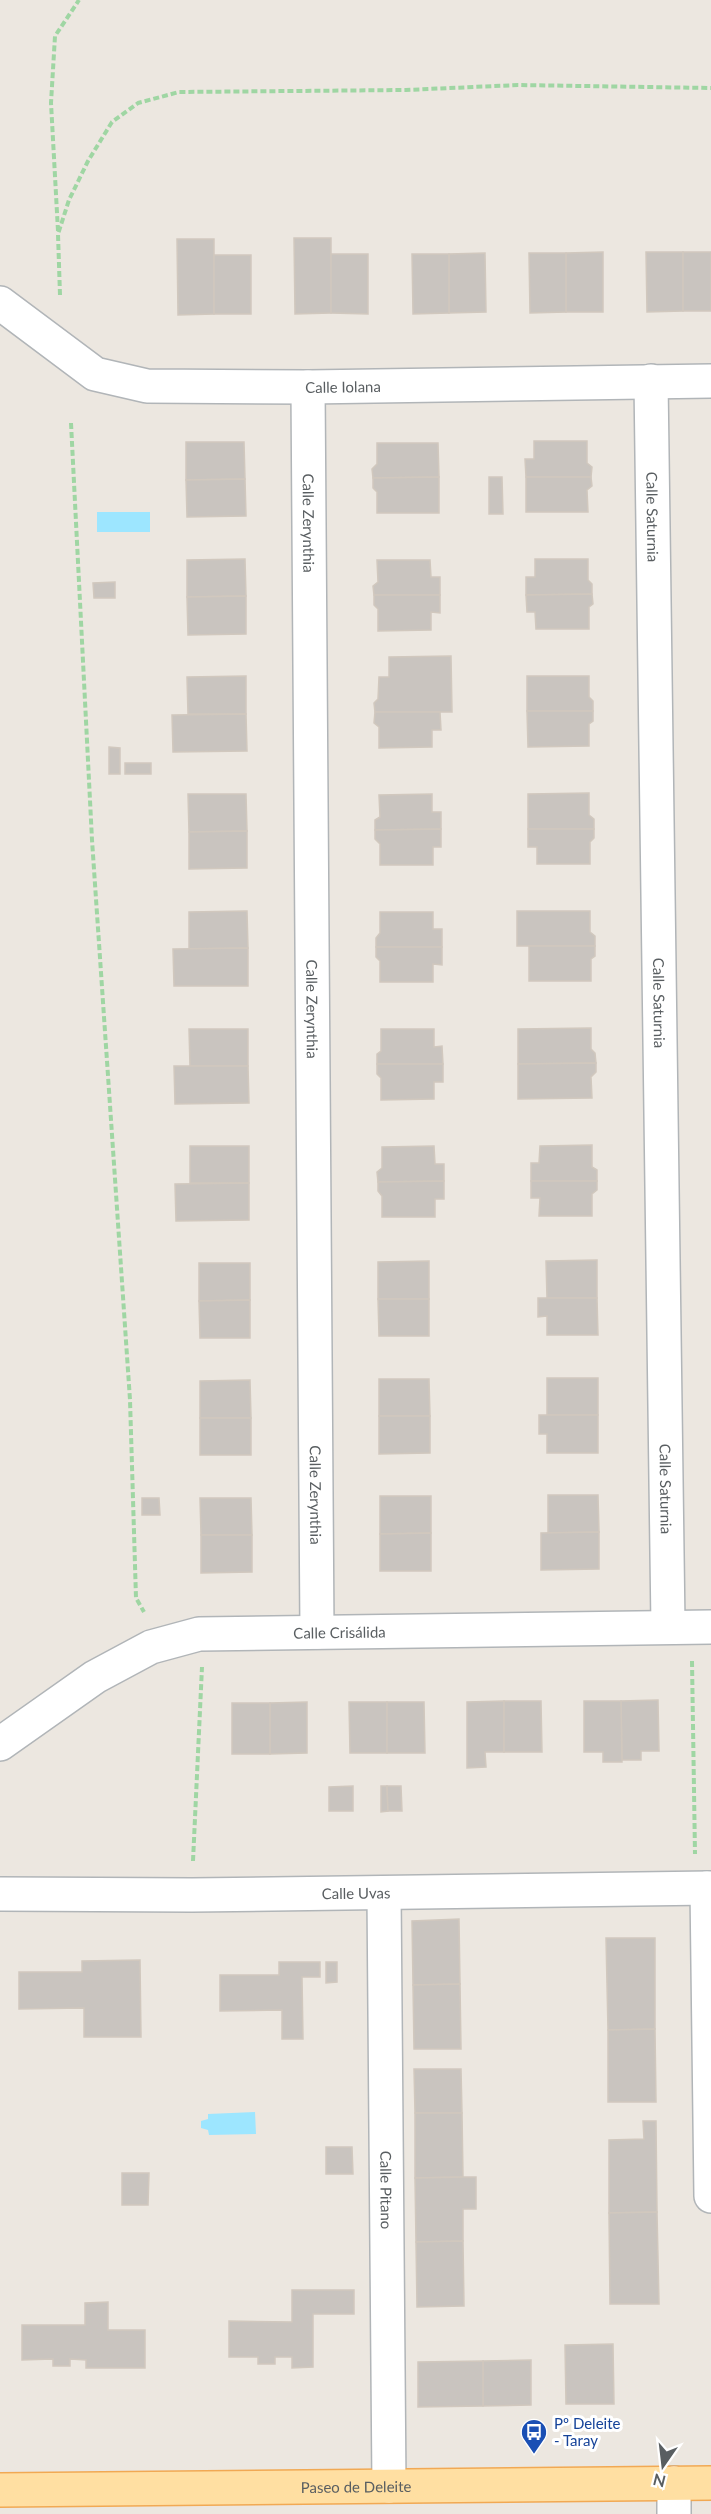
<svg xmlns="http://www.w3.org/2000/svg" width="711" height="2514" viewBox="0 0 711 2514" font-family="Lato,sans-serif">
<rect width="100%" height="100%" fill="#ece7e0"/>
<g fill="#9de6ff">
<rect x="97" y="512" width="53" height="20"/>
<polygon points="255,2112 256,2134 209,2135 208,2130 201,2128 201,2121 208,2119 208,2114"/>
</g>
<g fill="#c9c4bf" stroke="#d1c8be" stroke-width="1.5">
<polygon points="294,238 331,238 331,313 295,314"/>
<polygon points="177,239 214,239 214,314 178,315"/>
<polygon points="603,252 603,312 566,312 566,253"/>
<polygon points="646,252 683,252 683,311 647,312"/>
<rect x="683" y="252" width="28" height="59"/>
<polygon points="485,253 486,312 449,313 449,254"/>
<polygon points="529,253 566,253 566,312 530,313"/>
<polygon points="331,254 368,254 368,314 331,313"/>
<polygon points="412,254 449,254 449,313 413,314"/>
<rect x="214" y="255" width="37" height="59"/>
<polygon points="534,441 587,441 587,463 592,467 591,477 526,477 525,459 534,459"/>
<polygon points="186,442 244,442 245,479 186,480"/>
<polygon points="377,443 438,443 439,477 373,478 372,469 377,464"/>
<polygon points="439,477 439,513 377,513 377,492 373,488 373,478"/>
<polygon points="489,477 502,477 503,514 489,514"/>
<polygon points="526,477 591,477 592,486 587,490 588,512 526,512"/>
<polygon points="245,479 246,516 187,517 186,480"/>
<polygon points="245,559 246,596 187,597 187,560"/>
<polygon points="535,559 588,559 588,580 592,584 592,594 526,595 526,577 535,577"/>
<polygon points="377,560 430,560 431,577 440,577 440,595 374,595 373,586 378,582"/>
<polygon points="115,582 115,598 94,598 93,583"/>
<polygon points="592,594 593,604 589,607 589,629 536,629 535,612 527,612 526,595"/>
<polygon points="374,595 440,595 440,613 431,612 431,630 378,631 378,609 374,605"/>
<polygon points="246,596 246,634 188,635 187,597"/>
<polygon points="451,656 452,712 375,712 374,703 378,699 379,677 389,677 389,657"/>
<polygon points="246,676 246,714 188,714 187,677"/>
<polygon points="527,676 589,676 589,697 593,701 593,711 527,711"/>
<polygon points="527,711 593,711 593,721 589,724 589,746 528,747"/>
<polygon points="375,712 440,712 441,730 432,730 432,747 379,748 379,727 374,723"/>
<polygon points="246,714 247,751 173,752 172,715"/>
<polygon points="109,747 120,748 120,774 109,774"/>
<rect x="125" y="763" width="26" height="11"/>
<polygon points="589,793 589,815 594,819 594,829 528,829 528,794"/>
<polygon points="188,794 246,794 247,831 189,832"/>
<polygon points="432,794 432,812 441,812 441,829 375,830 375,820 380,817 379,795"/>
<polygon points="441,829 441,847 433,847 433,865 380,865 380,844 375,839 375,830"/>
<polygon points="528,829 594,829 594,838 590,842 590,864 537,864 537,847 528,847"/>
<polygon points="247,831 247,868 189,869 189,832"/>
<polygon points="247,911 248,948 189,949 189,912"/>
<polygon points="517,911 590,911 590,932 595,936 595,946 517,946"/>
<polygon points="380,912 433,912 433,929 442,929 442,947 376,947 376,938 380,933"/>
<polygon points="529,946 595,946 595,956 591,959 591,981 529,981"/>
<polygon points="376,947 442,947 442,965 433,964 433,982 380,982 380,961 376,957"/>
<polygon points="248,948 248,986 174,986 173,949"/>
<polygon points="591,1028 591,1049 595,1053 596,1063 518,1064 518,1029"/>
<polygon points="189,1029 248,1029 248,1066 190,1066"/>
<polygon points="381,1029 434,1029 434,1047 442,1046 443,1064 377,1064 377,1054 381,1051"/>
<polygon points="596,1063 596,1072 591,1077 592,1098 518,1099 518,1064"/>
<polygon points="377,1064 443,1064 443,1082 434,1082 434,1099 381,1100 381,1078 377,1074"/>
<polygon points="174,1066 248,1066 249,1103 175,1104"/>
<polygon points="592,1145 592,1167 597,1170 597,1181 531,1181 531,1163 539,1163 540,1146"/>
<rect x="190" y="1146" width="59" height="37"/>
<polygon points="434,1146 435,1164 444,1164 444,1181 378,1182 377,1172 382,1168 382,1147"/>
<polygon points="444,1181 444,1199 435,1199 435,1217 382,1217 382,1196 378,1191 378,1182"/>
<polygon points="531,1181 597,1181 597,1190 592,1194 592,1216 539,1216 540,1198 531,1198"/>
<polygon points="249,1183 249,1220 176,1221 175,1184"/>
<polygon points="597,1260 597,1298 547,1298 546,1261"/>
<polygon points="429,1261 429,1299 378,1299 378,1262"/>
<polygon points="199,1263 250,1263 250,1300 199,1301"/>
<polygon points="538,1298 597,1298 598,1335 547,1335 547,1316 538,1317"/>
<polygon points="378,1299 429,1299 429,1336 379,1336"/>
<polygon points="250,1300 250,1338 200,1338 199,1301"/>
<rect x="547" y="1378" width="51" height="37"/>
<polygon points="379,1379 429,1379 430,1416 379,1416"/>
<polygon points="250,1380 251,1418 200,1418 200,1381"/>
<polygon points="539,1415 598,1415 598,1453 547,1453 547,1434 539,1434"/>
<polygon points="379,1416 430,1416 430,1453 379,1454"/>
<rect x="200" y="1418" width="51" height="37"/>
<polygon points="548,1495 598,1495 599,1532 548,1533"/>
<polygon points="380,1496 431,1496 431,1533 380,1534"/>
<polygon points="142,1498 159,1498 160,1515 142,1515"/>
<polygon points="200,1498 251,1498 252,1535 201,1535"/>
<polygon points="599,1532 599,1569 541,1570 541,1533"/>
<polygon points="431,1533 431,1571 380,1571 380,1534"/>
<polygon points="201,1535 252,1535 252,1572 201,1573"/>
<polygon points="658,1700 659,1751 641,1751 641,1760 622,1760 621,1701"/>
<polygon points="504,1701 504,1752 485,1752 486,1767 467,1768 467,1702"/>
<polygon points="504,1701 541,1701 542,1752 504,1752"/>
<polygon points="584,1701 621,1701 622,1762 603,1762 603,1752 584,1752"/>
<polygon points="307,1702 307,1753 270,1754 270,1703"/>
<polygon points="349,1702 387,1702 387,1753 350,1753"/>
<polygon points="387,1702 424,1702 425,1753 387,1753"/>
<rect x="232" y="1703" width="38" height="51"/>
<polygon points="353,1786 353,1811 329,1811 329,1787"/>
<polygon points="381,1786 387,1786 388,1811 381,1812"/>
<polygon points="387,1786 401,1786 402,1811 388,1811"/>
<polygon points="459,1919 460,1984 413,1985 412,1921"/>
<polygon points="606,1938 655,1938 655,2029 608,2030"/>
<polygon points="140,1960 141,2037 84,2037 84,2008 19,2009 19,1972 82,1972 82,1961"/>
<polygon points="279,1962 320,1962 320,1977 302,1977 303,2039 282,2039 282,2010 220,2011 220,1975 279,1975"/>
<polygon points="326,1962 337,1962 337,1982 326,1983"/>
<polygon points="460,1984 461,2049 414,2049 413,1985"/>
<polygon points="655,2029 656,2102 608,2102 608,2030"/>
<polygon points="414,2069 461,2069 462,2113 415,2113"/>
<polygon points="415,2113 462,2113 463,2177 415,2178"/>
<polygon points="643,2121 656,2121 657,2212 609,2213 609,2140 644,2139"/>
<polygon points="326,2147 352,2147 353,2174 326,2174"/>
<polygon points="122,2173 149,2173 148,2205 122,2205"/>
<polygon points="463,2177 476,2177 476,2209 463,2209 463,2241 416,2242 415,2178"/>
<polygon points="657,2212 659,2304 610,2304 609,2213"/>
<polygon points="463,2241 464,2306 417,2307 416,2242"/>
<polygon points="292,2290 354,2290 354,2314 313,2314 313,2367 292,2368 292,2357 275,2357 275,2364 258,2364 258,2357 229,2357 229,2321 292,2322"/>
<polygon points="108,2302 108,2330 145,2330 145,2368 86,2368 86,2360 70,2359 70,2366 53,2366 53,2359 22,2360 22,2325 85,2325 85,2303"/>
<polygon points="613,2344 614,2404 566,2404 565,2345"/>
<polygon points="531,2360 531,2405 483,2406 483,2361"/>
<polygon points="483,2361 483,2406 418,2407 418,2362"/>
</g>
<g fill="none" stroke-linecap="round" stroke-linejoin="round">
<g stroke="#b1b5b8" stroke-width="36">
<g id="minor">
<path id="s1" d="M 0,303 L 95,374 L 147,386 L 308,387 L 711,381"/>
<path id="s2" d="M 651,381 L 668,1626"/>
<path id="s3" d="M 308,387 L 317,1632"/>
<path id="s4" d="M 0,1744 L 95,1677 L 151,1647 L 199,1634 L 711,1627"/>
<polyline points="707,1888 711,2196"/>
<path id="s5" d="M 384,1893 L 389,2486"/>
<path id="s6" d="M 0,1894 L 192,1895 L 711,1888"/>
<polyline points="674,2483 674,2514"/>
</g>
</g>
<g stroke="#f1a954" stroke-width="36">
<g id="major">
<path id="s7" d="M 0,2490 L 711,2483"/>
</g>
</g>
<g stroke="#9fd6a3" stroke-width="4" stroke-dasharray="6 3" stroke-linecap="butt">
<polyline points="58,231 51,103 55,36 79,0"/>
<polyline points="60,295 58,234 69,200 88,161 112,122 138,103 179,92 406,90 518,85 711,88"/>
<polyline points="71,423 92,840 130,1400 136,1598 144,1612"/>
<polyline points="692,1661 695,1854"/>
<polyline points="193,1861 202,1667"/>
</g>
<use href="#minor" stroke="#fff" stroke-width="33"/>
<use href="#major" stroke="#ffdfa2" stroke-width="33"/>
</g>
<defs>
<g id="bus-pin" transform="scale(1.35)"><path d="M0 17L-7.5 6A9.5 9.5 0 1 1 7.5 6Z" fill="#1a4fb4" stroke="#fff"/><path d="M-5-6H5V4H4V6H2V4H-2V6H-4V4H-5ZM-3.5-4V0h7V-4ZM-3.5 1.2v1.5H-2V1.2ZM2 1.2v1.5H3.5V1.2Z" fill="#fff"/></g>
</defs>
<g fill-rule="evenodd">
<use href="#bus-pin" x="534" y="2432"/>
</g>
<g text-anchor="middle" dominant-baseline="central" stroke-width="6" stroke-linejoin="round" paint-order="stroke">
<g font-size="15" fill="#595e61" stroke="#fff">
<text stroke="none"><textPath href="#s1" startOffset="368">Calle Iolana</textPath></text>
<text stroke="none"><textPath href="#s2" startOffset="136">Calle Saturnia</textPath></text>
<text stroke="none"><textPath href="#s3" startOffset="136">Calle Zerynthia</textPath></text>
<text stroke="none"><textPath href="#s2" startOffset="622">Calle Saturnia</textPath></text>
<text stroke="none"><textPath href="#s3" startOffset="622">Calle Zerynthia</textPath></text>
<text stroke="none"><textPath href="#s2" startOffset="1108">Calle Saturnia</textPath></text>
<text stroke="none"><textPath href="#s3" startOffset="1108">Calle Zerynthia</textPath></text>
<text stroke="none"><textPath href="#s4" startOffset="370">Calle Crisálida</textPath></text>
<text stroke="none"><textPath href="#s6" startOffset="356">Calle Uvas</textPath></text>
<text stroke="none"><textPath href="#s5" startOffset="297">Calle Pitano</textPath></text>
<text stroke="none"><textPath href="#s7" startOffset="356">Paseo de Deleite</textPath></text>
</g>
<g font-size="15" fill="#164399" stroke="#fff" text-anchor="start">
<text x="554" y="2423">Pº Deleite<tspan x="554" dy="17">- Taray</tspan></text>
</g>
</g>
<g transform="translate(663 2466) rotate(194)" stroke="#ffffff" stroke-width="4.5" paint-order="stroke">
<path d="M0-4.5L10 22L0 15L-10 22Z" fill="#595e61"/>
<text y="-9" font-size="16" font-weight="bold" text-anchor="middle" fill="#595e61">N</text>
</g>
</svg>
